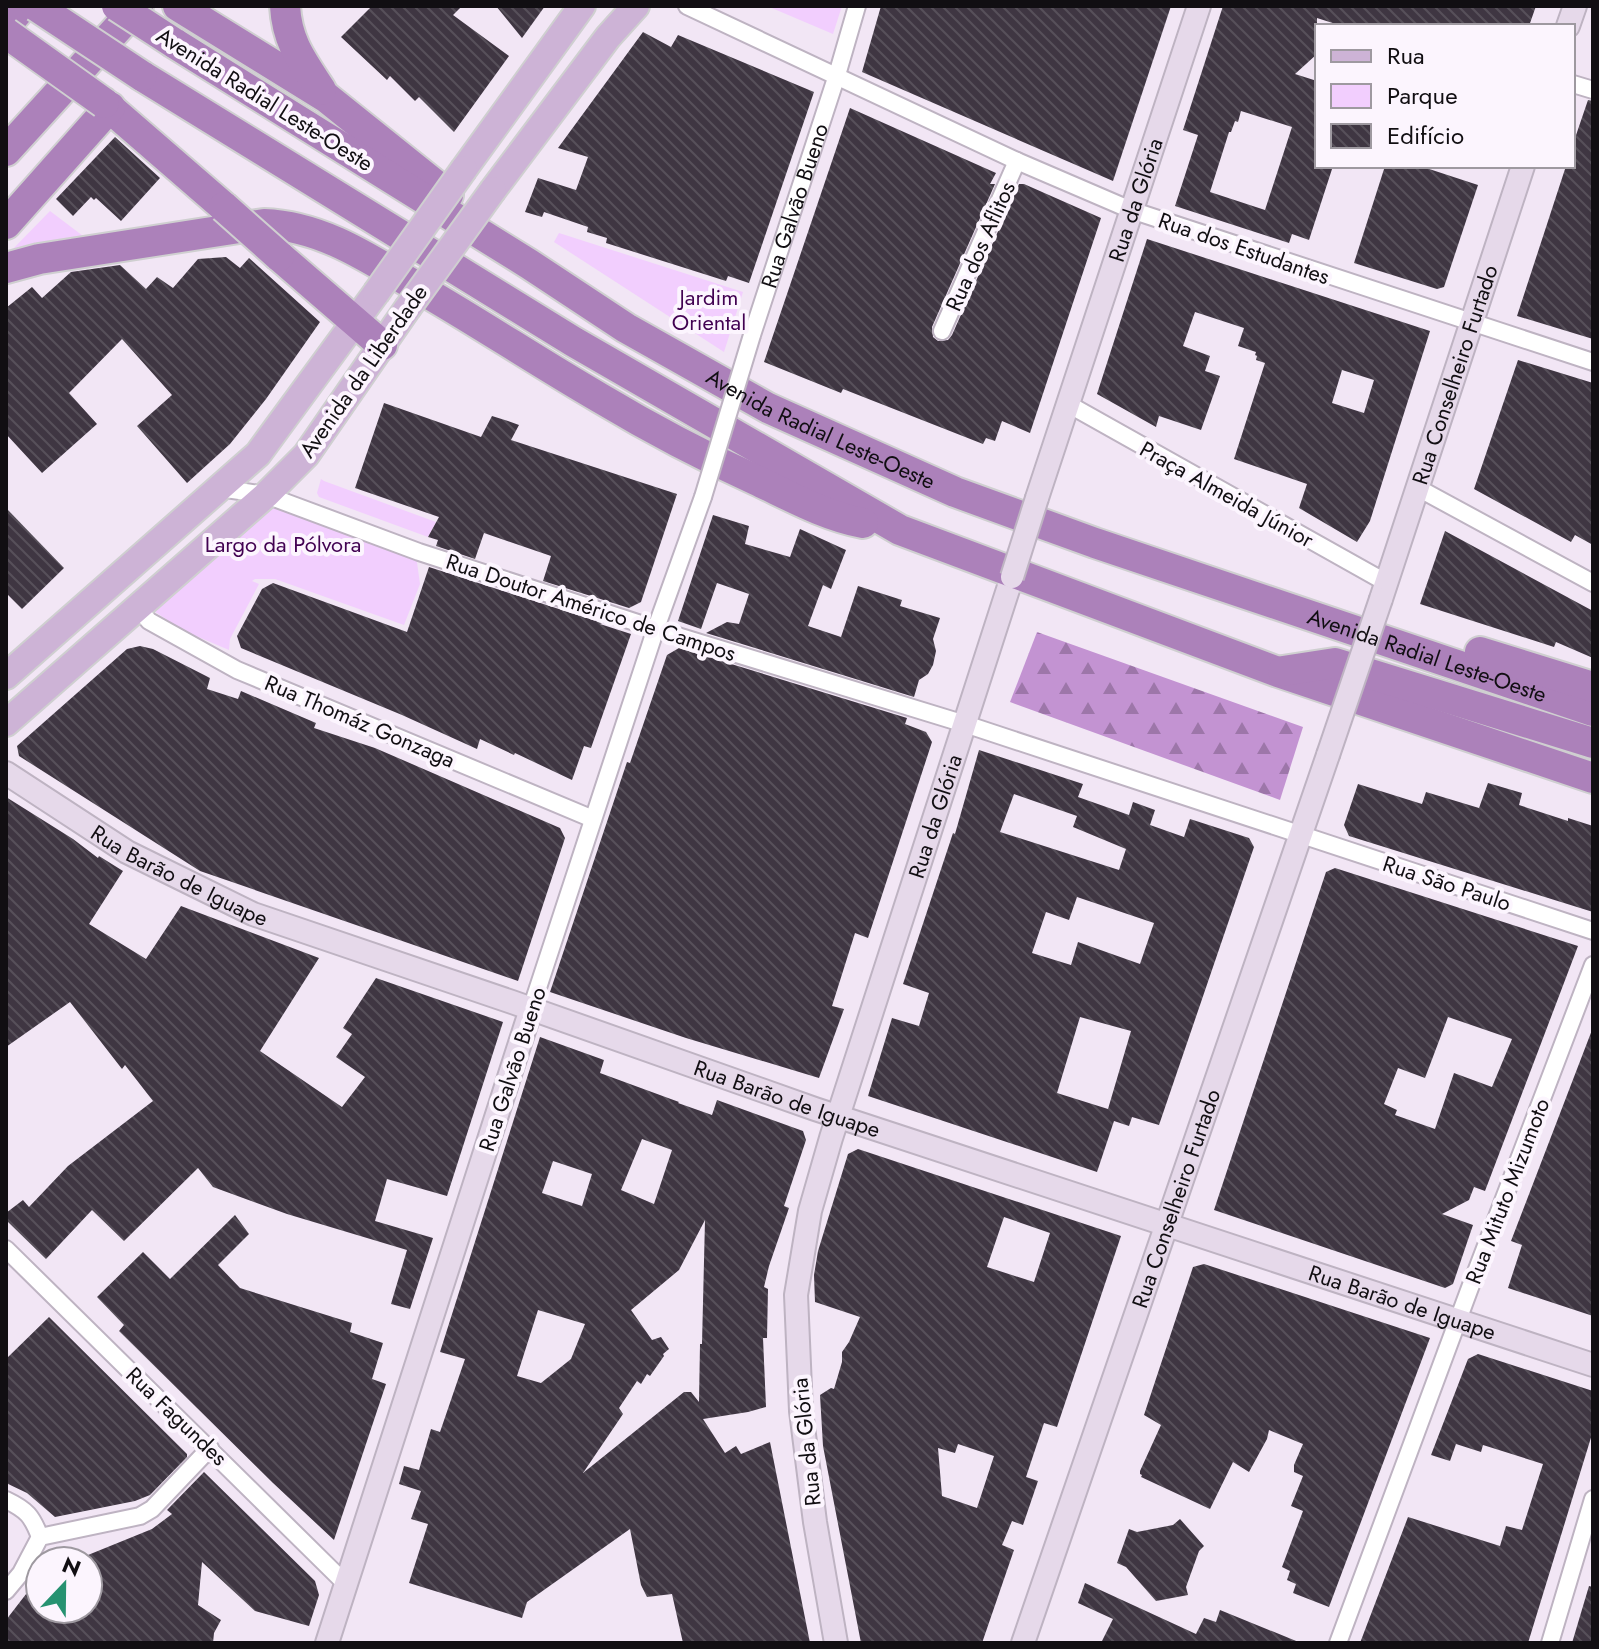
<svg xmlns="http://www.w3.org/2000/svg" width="1599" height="1649" viewBox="0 0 1599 1649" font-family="Jost,sans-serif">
<defs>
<pattern id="forest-firs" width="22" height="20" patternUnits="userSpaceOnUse" patternTransform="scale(2)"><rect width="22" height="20" fill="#c393d2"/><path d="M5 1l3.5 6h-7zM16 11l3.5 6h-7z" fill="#9d76a9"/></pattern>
<pattern id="building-back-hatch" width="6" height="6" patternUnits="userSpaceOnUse" patternTransform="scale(2)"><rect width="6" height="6" fill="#3f3642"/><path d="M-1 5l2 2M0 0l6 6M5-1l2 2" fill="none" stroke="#57505a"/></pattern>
</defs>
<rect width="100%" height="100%" fill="#f2e6f5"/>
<g fill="#f2cefe">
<polygon points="767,6 842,6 833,34"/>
<polygon points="50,211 87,239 10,252"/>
<polygon points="559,233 743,292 724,352 554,242"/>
<polygon points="321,479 324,481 436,522 428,537 319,497 317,493"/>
<polygon points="268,504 416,555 420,584 404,625 275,579 255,579 252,581 259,584 230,639 229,650 182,630 151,609"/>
</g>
<polygon fill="url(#forest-firs)" points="1037,632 1303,727 1280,800 1010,702"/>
<g fill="url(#building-back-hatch)" fill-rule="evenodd">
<polygon points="372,6 462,6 453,15 509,56 454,132 419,97 415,101 390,76 387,80 341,37"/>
<polygon points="496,6 545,6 522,38"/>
<polygon points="881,6 1171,6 1113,181 862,72"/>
<path d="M 1223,6 L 1536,6 L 1529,26 L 1342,26 L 1317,18 L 1317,54 L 1295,74 L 1317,81 L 1317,166 L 1333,166 L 1309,240 L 1292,234 L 1289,243 L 1175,206 L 1198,135 L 1183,130 ZM 1241,111 L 1292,127 L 1265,210 L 1210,192 L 1229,132 L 1231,132 L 1235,121 L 1238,122 Z"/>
<polygon points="643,32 671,47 678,35 814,92 749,283 728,276 726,281 606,243 607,238 587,232 588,227 544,212 542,217 525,212 538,178 576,190 588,157 558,148"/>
<polygon points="1588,100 1593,101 1593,339 1517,316 1566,166 1573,166 1573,144"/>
<polygon points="850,108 996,173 990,184 995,184 932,327 933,337 938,341 948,340 952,335 1019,184 1024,184 1101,218 1030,433 1002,421 995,441 986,438 983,444 843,389 841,393 764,362"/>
<polygon points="115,137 160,178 121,221 96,198 94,200 91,197 73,216 56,199"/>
<polygon points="1385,166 1420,166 1478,185 1444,287 1437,289 1354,263"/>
<path d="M 1147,239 L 1430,331 L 1370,521 L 1357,542 L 1299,508 L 1307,484 L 1234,459 L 1265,363 L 1256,360 L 1257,356 L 1255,355 L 1256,352 L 1238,346 L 1244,328 L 1195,312 L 1183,346 L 1210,356 L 1205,371 L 1220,376 L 1201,430 L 1159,416 L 1156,427 L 1097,394 ZM 1342,370 L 1374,380 L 1364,413 L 1332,403 Z"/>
<polygon points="226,257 240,268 249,258 320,322 266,399 230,444 187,483 137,426 172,395 122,339 69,393 97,424 42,473 6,434 6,308 32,287 42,298 71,272 120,265 146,289 157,277 173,288 198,259"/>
<polygon points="1518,360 1593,383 1593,545 1575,535 1571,542 1474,489"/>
<polygon points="384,403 481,437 492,416 508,421 519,425 511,440 677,494 641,602 629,608 543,581 551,556 484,533 475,559 436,546 438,540 428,537 439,517 355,488"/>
<polygon points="6,508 64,568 22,609 6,593"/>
<polygon points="713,515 749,526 745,544 790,557 800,529 846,550 831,589 823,585 808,626 841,637 858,586 902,600 900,606 940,618 933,639 936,651 933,665 928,674 919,680 914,697 706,633 727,622 739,624 749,594 717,583 701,629 678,621"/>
<polygon points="1445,531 1593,611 1593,658 1556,642 1554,647 1420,604"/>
<polygon points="429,567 602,623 600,624 631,634 591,748 584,746 572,780 515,753 514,755 480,739 477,749 402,715 241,648 237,636 262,589 273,583 407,632"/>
<polygon points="140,646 153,649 210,678 207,689 238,699 241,691 316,723 314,728 375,748 560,828 565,838 518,981 200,871 19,756 17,746 127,649"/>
<polygon points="679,648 907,718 905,724 926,732 932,742 868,938 855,933 832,1006 844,1009 819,1078 686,1038 550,992 627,762 630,763 667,655"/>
<path d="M 979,750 L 1083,784 L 1078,797 L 1129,815 L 1133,802 L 1155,810 L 1150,825 L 1184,837 L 1190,819 L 1249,838 L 1254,847 L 1159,1125 L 1132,1117 L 1129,1126 L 1114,1121 L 1097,1172 L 868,1096 L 892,1018 L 919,1026 L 929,993 L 903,984 L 953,833 L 955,834 ZM 1014,794 L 1077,816 L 1073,827 L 1126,849 L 1119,870 L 1000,832 ZM 1077,897 L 1154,923 L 1140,964 L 1078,942 L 1071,965 L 1032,953 L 1046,912 L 1069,920 ZM 1080,1017 L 1131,1031 L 1108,1109 L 1057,1093 Z"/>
<polygon points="1488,783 1522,793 1519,805 1568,821 1568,818 1593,826 1593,912 1349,836 1344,825 1358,784 1422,804 1426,792 1479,808"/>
<polygon points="6,797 73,839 98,858 99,856 123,871 89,924 146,959 181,906 319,958 260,1051 342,1107 365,1077 336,1057 352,1034 343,1028 376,978 503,1022 447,1196 387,1179 375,1221 433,1238 410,1309 391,1304 407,1250 287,1214 213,1187 198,1168 124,1241 92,1210 46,1259 6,1220 6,1213 23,1200 29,1207 68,1166 153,1101 125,1065 122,1069 70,1002 6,1047"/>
<path d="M 1335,868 L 1578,946 L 1485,1191 L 1474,1187 L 1469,1200 L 1442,1214 L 1473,1225 L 1453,1284 L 1445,1288 L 1214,1210 L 1326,872 ZM 1448,1017 L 1512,1039 L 1492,1087 L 1454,1073 L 1435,1129 L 1395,1115 L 1397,1110 L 1384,1104 L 1398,1068 L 1425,1078 Z"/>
<polygon points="1592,1030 1593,1030 1593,1316 1508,1288 1522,1245 1511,1241"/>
<path d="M 540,1037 L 604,1060 L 600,1073 L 679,1102 L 678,1103 L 712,1115 L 717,1100 L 803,1131 L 806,1140 L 784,1206 L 789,1208 L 769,1266 L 764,1287 L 768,1289 L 767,1338 L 763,1338 L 766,1407 L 748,1412 L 703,1419 L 725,1453 L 736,1446 L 741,1454 L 770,1442 L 810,1643 L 683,1643 L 672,1594 L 647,1597 L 641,1585 L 630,1529 L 527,1602 L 522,1618 L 409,1583 L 428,1524 L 411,1519 L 421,1491 L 399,1484 L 404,1466 L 419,1470 L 431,1429 L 440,1432 L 465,1359 L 440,1352 ZM 642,1139 L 672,1150 L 654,1204 L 621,1190 ZM 553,1161 L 592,1174 L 582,1206 L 542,1193 ZM 705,1220 L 702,1344 L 700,1344 L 699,1402 L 691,1392 L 684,1392 L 583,1473 L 623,1414 L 619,1408 L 637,1381 L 641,1384 L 647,1374 L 650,1376 L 664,1356 L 663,1354 L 669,1349 L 661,1337 L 652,1340 L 631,1310 L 679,1270 ZM 538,1310 L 585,1324 L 571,1359 L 541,1383 L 517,1376 Z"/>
<path d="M 858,1149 L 1121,1236 L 1057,1427 L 1044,1423 L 1026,1477 L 1038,1481 L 1023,1525 L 1012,1521 L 1002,1545 L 1014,1550 L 982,1643 L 861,1643 L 823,1446 L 820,1395 L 831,1388 L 834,1389 L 842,1362 L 842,1352 L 849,1342 L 860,1317 L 815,1302 L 814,1275 L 818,1251 L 848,1154 ZM 1004,1217 L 1050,1233 L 1034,1282 L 987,1267 ZM 958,1444 L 994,1456 L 977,1508 L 942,1496 L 938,1448 L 955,1453 Z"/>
<polygon points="235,1215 249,1234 218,1265 240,1288 352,1323 350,1332 383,1343 372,1379 386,1384 334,1540 273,1483 119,1331 124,1325 97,1297 143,1252 170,1279"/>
<polygon points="1204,1264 1430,1338 1329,1607 1293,1593 1296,1584 1287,1580 1290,1571 1282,1567 1303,1511 1291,1506 1303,1476 1294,1472 1294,1465 1303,1444 1269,1430 1267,1439 1249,1472 1233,1462 1210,1509 1141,1477 1142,1475 1140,1474 1140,1471 1161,1425 1144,1415 1193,1267"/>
<polygon points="49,1317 187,1454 187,1457 150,1495 135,1501 55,1517 27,1493 6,1483 6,1359"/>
<polygon points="1478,1354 1593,1391 1593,1431 1528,1643 1360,1643 1408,1517 1500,1546 1506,1526 1522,1530 1543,1464 1483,1445 1481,1452 1456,1444 1450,1461 1431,1455 1468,1359"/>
<polygon points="204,1472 315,1581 319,1595 309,1626 255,1611 202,1562 198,1605 221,1620 214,1633 213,1643 6,1643 6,1620 40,1576 40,1609 88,1609 88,1555 152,1529 172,1514 167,1510"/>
<polygon points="1180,1519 1204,1546 1199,1551 1186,1587 1188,1595 1156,1601 1126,1567 1117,1563 1129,1529 1137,1532 1173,1525"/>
<polygon points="1085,1583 1196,1634 1204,1618 1216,1622 1220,1610 1301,1643 1101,1643 1113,1619 1078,1603"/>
<polygon points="1589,1586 1593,1587 1593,1643 1572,1643"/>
</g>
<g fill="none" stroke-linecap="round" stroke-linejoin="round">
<g stroke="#beb3c2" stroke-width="20">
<g id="street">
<polyline points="687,6 1017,161 1131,210 1593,362"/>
<polyline points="1573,84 1593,90"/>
<polyline points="942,331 1017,161"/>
<path id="s1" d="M 752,335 L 837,75 L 857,6"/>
<polyline points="1068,404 1387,583"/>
<polyline points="219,488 266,495 419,552 681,637 965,724 1593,931"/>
<polyline points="1418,488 1593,583"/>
<polyline points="137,607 149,621 237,670 593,819"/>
<polyline points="531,1009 656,628 703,497"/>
<polyline points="6,1249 346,1584"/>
<path d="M 6,1500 C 27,1510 32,1516 40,1537"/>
<polyline points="6,1591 21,1573 40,1537 140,1516 152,1509 210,1448"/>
<polyline points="1338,1643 1471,1285 1593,965"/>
<polyline points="1550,1643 1593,1499"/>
</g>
</g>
<g stroke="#beb3c2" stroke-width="26">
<g id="secondary">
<polyline points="1568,26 1575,6"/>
<path id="s2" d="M 1037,498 L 1199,6"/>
<path id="s3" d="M 1381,599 L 1523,166"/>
<path id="s4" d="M 6,773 L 127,852 L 253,914 L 512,1002 L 815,1109 L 1593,1365"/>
<polyline points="327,1643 531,1009"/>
<path id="s5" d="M 836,1643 L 815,1522 L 801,1411 L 796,1295 L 810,1211 L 831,1138 L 1012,577"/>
<path id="s6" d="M 1023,1643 L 1328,755"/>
</g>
</g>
<g stroke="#cfcfd0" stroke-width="30">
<g id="primary">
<polyline points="464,169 582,6"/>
<polyline points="493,190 608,37 636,6"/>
<polyline points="6,676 258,454 376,293"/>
<polyline points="6,723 266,495 306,455 407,309"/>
</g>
</g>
<g stroke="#cfcfd0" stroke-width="34">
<g id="highway">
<polyline points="178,6 327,98 448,195"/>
<path d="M 285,6 C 287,42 302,61 321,90"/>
<polyline points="6,25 23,6"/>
<path id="s7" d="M 174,43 L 529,264 L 626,328 L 768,408 L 955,492 L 1095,543 L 1593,711"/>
<polyline points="142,76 574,342 900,530 1278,672 1593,778"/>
<polyline points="104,103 224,207"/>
<polyline points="6,151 138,6"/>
<polyline points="6,224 110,107"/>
<polyline points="279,256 382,345"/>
<path d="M 6,268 L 39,259 L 264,224 C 326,226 377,264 429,294 C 487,328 543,365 600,398 C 650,428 703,456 756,480 C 790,496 825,516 863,523"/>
<polyline points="1480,652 1593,687"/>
<polyline points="1283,671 1335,663 1593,743"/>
</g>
</g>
<use href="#street" stroke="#fff" stroke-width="16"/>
<use href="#secondary" stroke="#e6d9ea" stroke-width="22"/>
<use href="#primary" stroke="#cdb3d6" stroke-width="26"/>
<use href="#highway" stroke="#ac81ba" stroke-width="30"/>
<g stroke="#beb3c2" stroke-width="20" stroke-linecap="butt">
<polyline id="street-bridge" points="703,497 752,335"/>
</g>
<g stroke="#beb3c2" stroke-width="26" stroke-linecap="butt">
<g id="secondary-bridge">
<polyline points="1012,577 1037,498"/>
<polyline points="1328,755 1381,599"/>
</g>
</g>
<g stroke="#cfcfd0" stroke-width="30" stroke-linecap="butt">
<g id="primary-bridge">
<polyline points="376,293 464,169"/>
<polyline points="407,309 493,190"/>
</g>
</g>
<g stroke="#cfcfd0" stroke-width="34" stroke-linecap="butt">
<g id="highway-bridge">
<polyline points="36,6 142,76"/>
<polyline points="117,6 174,43"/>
<polyline points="6,33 104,103"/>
<polyline points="224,207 279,256"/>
</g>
</g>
<use href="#street-bridge" stroke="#fff" stroke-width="16"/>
<use href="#secondary-bridge" stroke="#e6d9ea" stroke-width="22"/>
<use href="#primary-bridge" stroke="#cdb3d6" stroke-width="26"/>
<use href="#highway-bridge" stroke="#ac81ba" stroke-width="30"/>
</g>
<g text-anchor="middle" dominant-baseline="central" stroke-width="8" stroke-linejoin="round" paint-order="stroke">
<g font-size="22" fill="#110e12" stroke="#fcf5fe">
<text transform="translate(265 99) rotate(32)">Avenida Radial Leste-Oeste</text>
<text stroke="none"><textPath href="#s2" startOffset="314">Rua da Glória</textPath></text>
<text stroke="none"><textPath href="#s1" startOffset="136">Rua Galvão Bueno</textPath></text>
<text transform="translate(980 246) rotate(-66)">Rua dos Aflitos</text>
<text transform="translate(1244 248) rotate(19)">Rua dos Estudantes</text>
<text transform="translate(363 371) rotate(-55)">Avenida da Liberdade</text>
<text stroke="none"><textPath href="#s3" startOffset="236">Rua Conselheiro Furtado</textPath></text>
<text stroke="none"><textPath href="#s7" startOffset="754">Avenida Radial Leste-Oeste</textPath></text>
<text transform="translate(1227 494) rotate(29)">Praça Almeida Júnior</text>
<text transform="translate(591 607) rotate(18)">Rua Doutor Américo de Campos</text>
<text stroke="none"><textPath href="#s7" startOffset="1402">Avenida Radial Leste-Oeste</textPath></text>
<text transform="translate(360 721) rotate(23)">Rua Thomáz Gonzaga</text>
<text stroke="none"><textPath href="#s5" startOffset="850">Rua da Glória</textPath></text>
<text stroke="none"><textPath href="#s4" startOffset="202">Rua Barão de Iguape</textPath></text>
<text transform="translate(1447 883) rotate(18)">Rua São Paulo</text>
<text transform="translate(512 1069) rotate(-72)">Rua Galvão Bueno</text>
<text stroke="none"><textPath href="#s4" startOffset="850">Rua Barão de Iguape</textPath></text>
<text transform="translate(1507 1191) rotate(-69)">Rua Mituto Mizumoto</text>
<text stroke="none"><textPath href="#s6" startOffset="470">Rua Conselheiro Furtado</textPath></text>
<text stroke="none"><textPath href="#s4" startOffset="1498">Rua Barão de Iguape</textPath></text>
<text transform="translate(177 1416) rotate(44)">Rua Fagundes</text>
<text transform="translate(806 1442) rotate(-96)">Rua da Glória</text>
</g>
<g font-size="22" fill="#420252" stroke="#fcf5fe">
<text x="709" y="297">Jardim<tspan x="709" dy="25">Oriental</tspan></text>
<text x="283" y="544">Largo da Pólvora</text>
</g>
</g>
<rect width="1599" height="1649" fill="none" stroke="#110e12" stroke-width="16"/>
<rect x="1315" y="24" width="260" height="144" fill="#fcf5fe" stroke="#9e99a0" stroke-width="2"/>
<rect x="1331" y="50" width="40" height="12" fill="#cdb3d6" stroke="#9e99a0" stroke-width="2"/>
<text x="1387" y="64" font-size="24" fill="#110e12">Rua</text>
<rect x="1331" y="84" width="40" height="24" fill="#f2cefe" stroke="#9e99a0" stroke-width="2"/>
<text x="1387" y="104" font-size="24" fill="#110e12">Parque</text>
<rect x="1331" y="124" width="40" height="24" fill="url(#building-back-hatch)" stroke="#9e99a0" stroke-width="2"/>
<text x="1387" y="144" font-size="24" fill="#110e12">Edifício</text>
<g transform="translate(64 1585) rotate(22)"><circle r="38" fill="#fcf5fe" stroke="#9e99a0" stroke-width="2"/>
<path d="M0-6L14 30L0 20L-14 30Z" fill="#269271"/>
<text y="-12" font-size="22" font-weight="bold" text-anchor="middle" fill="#110e12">N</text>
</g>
</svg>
